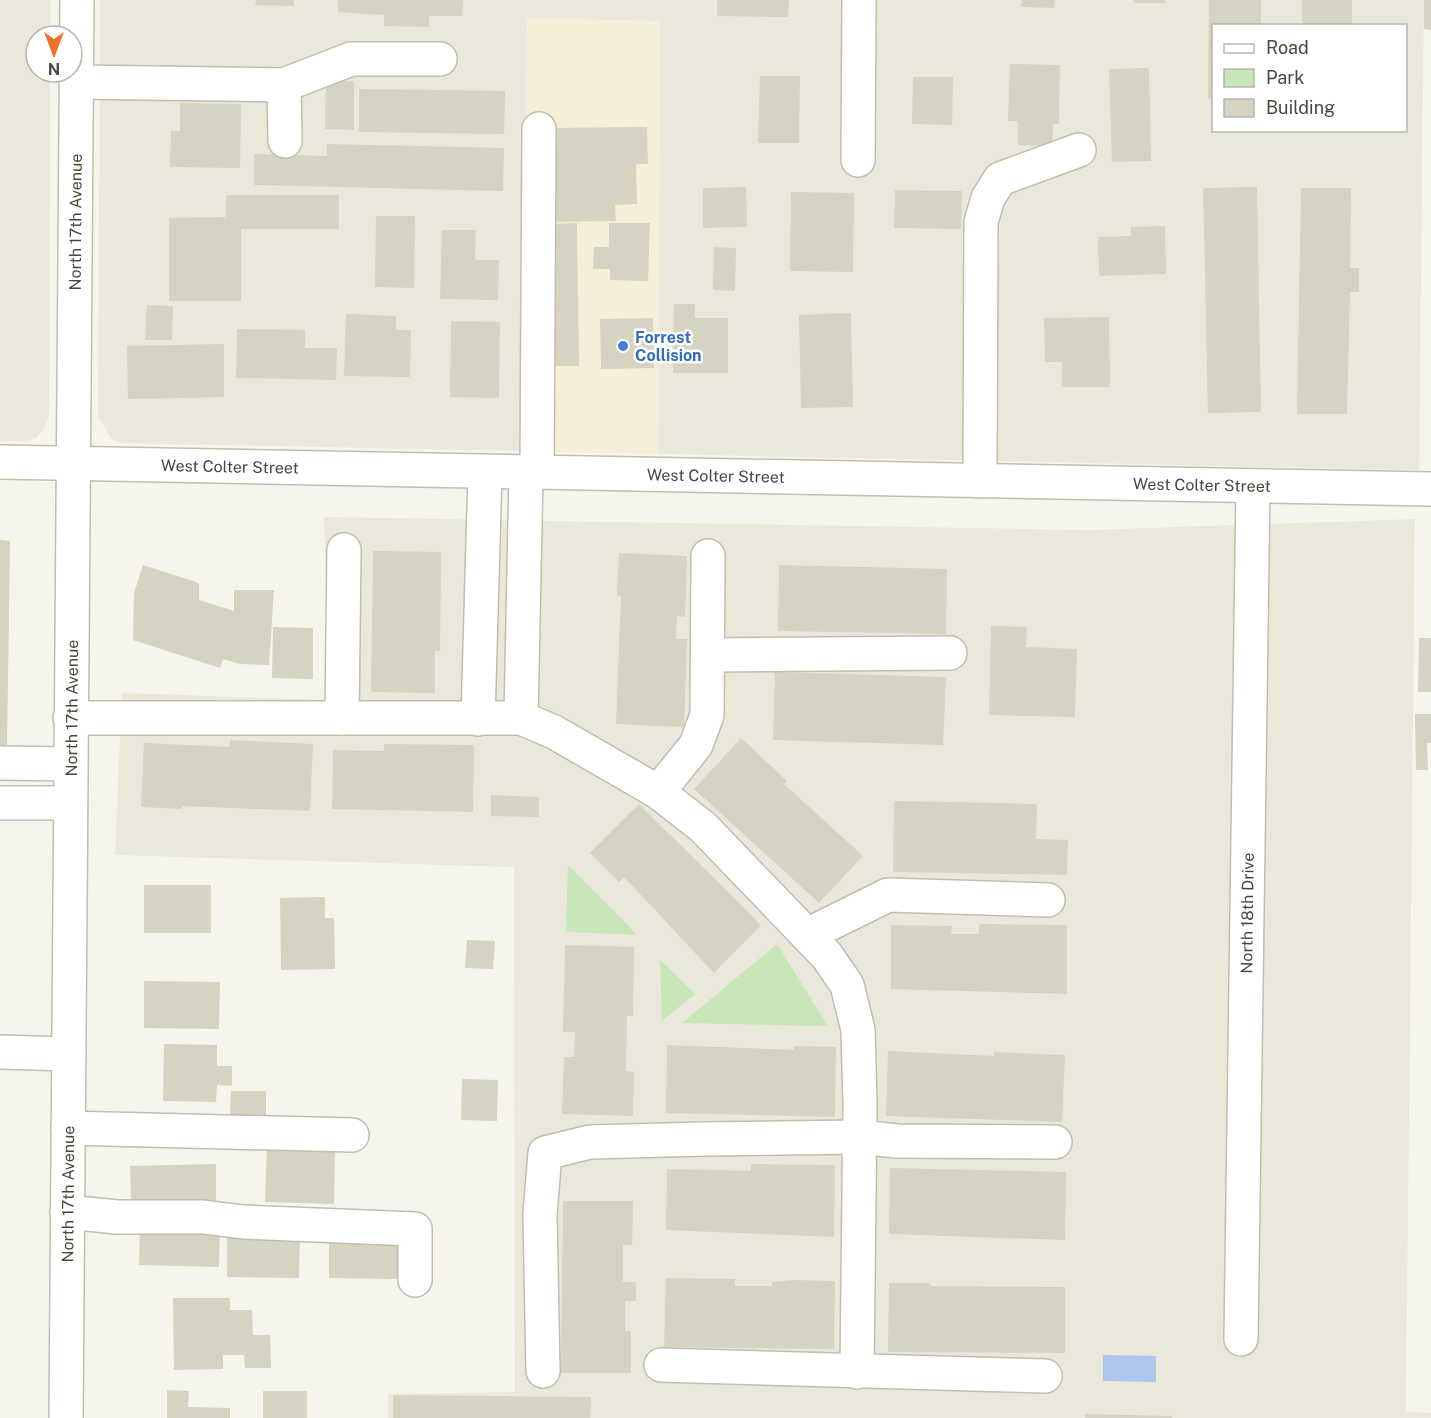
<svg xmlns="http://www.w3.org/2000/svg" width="1431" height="1418" viewBox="0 0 1431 1418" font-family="'Public Sans',sans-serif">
<rect width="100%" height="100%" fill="#f5f5ed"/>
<g fill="#e9e8db" fill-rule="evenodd">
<polygon points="0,0 51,0 50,36 36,36 36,72 50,72 49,416 44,428 36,438 26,441 0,441"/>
<path d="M 100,0 L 1424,0 L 1419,470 L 658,454 L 660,22 L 527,19 L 524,451 L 122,443 L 112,439 L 98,417 ZM 1214,26 L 1406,26 L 1406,130 L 1214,130 Z"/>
<polygon points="324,517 1088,530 1415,519 1406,1412 1431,1413 1431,1418 388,1418 388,1394 515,1392 514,867 115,855 122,693 329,700"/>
</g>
<polygon fill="#f5efda" points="527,18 660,21 658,454 524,451"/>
<g fill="#c8e6b8">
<polygon points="568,865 637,935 566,932"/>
<polygon points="777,944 828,1026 682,1023"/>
<polygon points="660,960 695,994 662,1021"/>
</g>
<polygon fill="#aec5ed" points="1103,1355 1156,1356 1156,1382 1103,1381"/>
<g fill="#d6d3c2">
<polygon points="256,0 294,0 294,6 255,5"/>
<polygon points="338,0 463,0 462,16 429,16 429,27 384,26 384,15 338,12"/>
<polygon points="717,0 789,0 788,17 717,16"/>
<polygon points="1022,0 1055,0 1054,8 1021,7"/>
<rect x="1134" y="0" width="32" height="3"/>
<polygon points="1209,0 1261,0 1261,26 1214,26 1214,99 1208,99"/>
<rect x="1302" y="0" width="50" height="26"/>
<polygon points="1424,0 1431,0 1431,30 1424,29"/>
<polygon points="1010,64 1060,65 1059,124 1053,124 1052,146 1018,145 1018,121 1008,121"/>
<polygon points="1149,68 1151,161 1112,162 1109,69"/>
<polygon points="760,76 800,76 799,143 758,143"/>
<polygon points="913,77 953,77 952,125 912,124"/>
<polygon points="326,81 354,81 354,130 325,129"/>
<polygon points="359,89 505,91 504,134 359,132"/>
<polygon points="180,103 241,104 240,168 170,167 171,131 180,131"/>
<polygon points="647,127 648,164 636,164 637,204 615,205 616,221 550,222 548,128"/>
<polygon points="327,144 504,148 503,191 254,185 254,154 327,156"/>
<polygon points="746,187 747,227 703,228 703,188"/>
<polygon points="1257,187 1261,412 1208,413 1203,188"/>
<polygon points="1301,188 1351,188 1350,268 1359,268 1359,292 1350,292 1347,414 1297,414"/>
<polygon points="895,190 962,191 961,229 894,228"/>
<polygon points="791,192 854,193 853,272 790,271"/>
<polygon points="226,195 339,195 339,229 241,229 241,301 169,301 169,218 226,217"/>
<polygon points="376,216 415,216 414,288 375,287"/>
<polygon points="577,223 579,366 551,366 549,224"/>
<polygon points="609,223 650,223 648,281 610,280 610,269 593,269 594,247 609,247"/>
<polygon points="1165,226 1166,274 1099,276 1098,237 1131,236 1131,227"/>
<polygon points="442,230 476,230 475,260 499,260 498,300 440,299"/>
<polygon points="714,247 736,248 735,291 713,290"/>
<polygon points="674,304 695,304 695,318 728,318 728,373 673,373"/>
<polygon points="147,305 173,306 172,340 145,340"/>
<polygon points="851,313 853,407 801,408 799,315"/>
<polygon points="346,314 396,316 396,330 411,330 410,377 344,376"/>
<polygon points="1109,317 1110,387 1062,387 1062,362 1045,362 1044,318"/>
<polygon points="653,318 654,368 601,369 600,319"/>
<polygon points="451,321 500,322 499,398 450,397"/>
<polygon points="237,329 305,330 305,348 337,348 336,380 236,378"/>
<polygon points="224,344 224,397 128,399 127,346"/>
<polygon points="0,540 10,541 7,747 0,747"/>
<polygon points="373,551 441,552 440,651 435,651 435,693 371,692"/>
<polygon points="619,553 687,556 685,617 677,616 676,639 687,639 684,727 616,724 621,596 617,596"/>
<polygon points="143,565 199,583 199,600 234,611 234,590 274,590 269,665 240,664 223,659 220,668 133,640 134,593"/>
<polygon points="779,565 947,569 946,634 778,631"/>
<polygon points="991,626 1027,627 1026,647 1077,649 1075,717 989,715"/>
<polygon points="273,627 313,628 313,679 272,678"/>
<polygon points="1419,638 1431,638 1431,692 1418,692"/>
<polygon points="775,672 946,677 943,745 773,740"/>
<polygon points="1415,714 1431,714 1431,743 1427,743 1428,770 1416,770"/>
<polygon points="741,738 787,781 784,784 863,856 819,903 694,789"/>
<polygon points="230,740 313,744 310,811 182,806 182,809 141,807 144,743 230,747"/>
<polygon points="384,744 474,745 473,812 332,809 333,750 384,751"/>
<polygon points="491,795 539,797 539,817 491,816"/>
<polygon points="894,801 1037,804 1036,839 1068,840 1067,875 893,872"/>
<polygon points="639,804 761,925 714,973 624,877 619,882 590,853"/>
<rect x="144" y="885" width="67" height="48"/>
<polygon points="325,897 325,918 334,918 335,969 281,970 280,898"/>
<polygon points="979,924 1067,925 1067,994 891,989 891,925 952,926 951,934 979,934"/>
<polygon points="467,940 495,941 493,969 465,968"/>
<polygon points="565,945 634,947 633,1016 627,1016 626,1071 634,1072 633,1116 562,1114 564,1057 574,1057 575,1032 563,1032"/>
<polygon points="144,981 220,982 219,1029 144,1028"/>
<polygon points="164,1044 217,1045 217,1066 232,1066 232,1086 217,1085 216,1102 163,1101"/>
<polygon points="667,1045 794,1050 794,1046 836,1047 835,1117 666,1113"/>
<polygon points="888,1051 994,1056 994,1052 1065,1055 1062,1122 886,1116"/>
<polygon points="462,1079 498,1080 497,1121 461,1120"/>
<polygon points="231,1091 266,1091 266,1118 230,1117"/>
<polygon points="267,1142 335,1144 334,1204 265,1202"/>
<polygon points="216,1164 216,1201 131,1203 130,1166"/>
<polygon points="751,1164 835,1165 834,1237 666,1230 667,1169 751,1171"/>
<polygon points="890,1168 1066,1172 1065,1240 889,1234"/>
<polygon points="563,1201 633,1201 632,1245 623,1245 623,1282 636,1282 636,1301 625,1301 625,1331 631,1331 631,1373 561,1373"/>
<polygon points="140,1227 220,1229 219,1267 139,1265"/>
<polygon points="227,1234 300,1236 299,1278 227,1277"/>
<polygon points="329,1237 397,1238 397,1279 329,1278"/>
<polygon points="666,1278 735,1279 735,1286 772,1286 772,1282 793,1280 835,1281 834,1349 664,1347"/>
<polygon points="889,1283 930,1283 930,1286 1065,1287 1065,1353 888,1352"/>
<polygon points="173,1298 230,1298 230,1310 252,1310 253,1335 270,1335 271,1368 245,1368 244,1355 223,1355 223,1369 174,1370"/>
<polygon points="167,1390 189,1391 188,1407 230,1408 230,1418 167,1418"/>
<rect x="263" y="1391" width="44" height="27"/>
<polygon points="393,1395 591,1397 590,1418 393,1418"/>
<polygon points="1085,1414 1172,1416 1172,1418 1085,1418"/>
</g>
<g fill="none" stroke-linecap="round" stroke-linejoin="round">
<g stroke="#c1beaf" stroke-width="36">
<g id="minor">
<polyline points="76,82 284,85 351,59 440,59"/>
<polyline points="284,85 285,141"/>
<polyline points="858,160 859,0"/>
<path id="s1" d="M 0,462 L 1431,489"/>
<polyline points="537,473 539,129"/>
<polyline points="980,481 981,222 988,198 1000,179 1079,150"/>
<polyline points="709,655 950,653"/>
<polyline points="70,718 521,718 554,732 658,792 703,827 827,956 847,985 858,1030 860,1103 857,1372"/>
<polyline points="342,718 344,550"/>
<polyline points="521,718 526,473"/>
<polyline points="478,719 485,472"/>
<polyline points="0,763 70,764"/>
<polyline points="658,792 696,745 707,715 708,556"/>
<polyline points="0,803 70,803"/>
<polyline points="807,935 888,895 1048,900"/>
<polyline points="0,1052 69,1054"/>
<polyline points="68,1128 352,1135"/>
<polyline points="67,1212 117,1217 203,1217 243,1222 415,1229 415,1280"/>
<path id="s2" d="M 1241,1339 L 1253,486"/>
<polyline points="661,1365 1045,1376"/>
<polyline points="543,1371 540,1214 545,1153 590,1142 705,1139 860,1137 897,1141 1055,1142"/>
<path id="s3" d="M 66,1418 L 77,0"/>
</g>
</g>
<use href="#minor" stroke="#fff" stroke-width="33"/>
</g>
<circle fill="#3f7fe0" stroke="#fff" stroke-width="2" cx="623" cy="346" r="6"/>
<g text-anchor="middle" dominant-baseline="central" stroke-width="5" stroke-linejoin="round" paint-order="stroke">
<g font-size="16" fill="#4a473a" stroke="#fff">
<text stroke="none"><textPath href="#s3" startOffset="1196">North 17th Avenue</textPath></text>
<text stroke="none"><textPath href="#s1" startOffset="230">West Colter Street</textPath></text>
<text stroke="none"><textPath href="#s1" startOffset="716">West Colter Street</textPath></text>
<text stroke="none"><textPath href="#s1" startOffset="1202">West Colter Street</textPath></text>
<text stroke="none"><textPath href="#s3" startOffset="710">North 17th Avenue</textPath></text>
<text stroke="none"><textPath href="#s2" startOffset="426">North 18th Drive</textPath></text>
<text stroke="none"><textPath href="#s3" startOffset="224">North 17th Avenue</textPath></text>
</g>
<g font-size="16" font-weight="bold" fill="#366cbe" stroke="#fff" text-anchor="start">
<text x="635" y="337">Forrest<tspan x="635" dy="18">Collision</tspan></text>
</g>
</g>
<rect x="1212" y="24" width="195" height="108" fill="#ffffff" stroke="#b7b5b0" stroke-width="1.5"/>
<rect x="1224" y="44" width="30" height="9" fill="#ffffff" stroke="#b7b5b0" stroke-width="1.5"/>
<text x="1266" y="54" font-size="18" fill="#4a473a">Road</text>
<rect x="1224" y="69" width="30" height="18" fill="#c8e6b8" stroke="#b7b5b0" stroke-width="1.5"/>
<text x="1266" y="84" font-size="18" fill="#4a473a">Park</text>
<rect x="1224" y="99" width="30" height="18" fill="#d6d3c2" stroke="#b7b5b0" stroke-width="1.5"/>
<text x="1266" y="114" font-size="18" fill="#4a473a">Building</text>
<g transform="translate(54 54) rotate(180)"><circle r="28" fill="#ffffff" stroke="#b7b5b0" stroke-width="1.5"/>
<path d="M0-4.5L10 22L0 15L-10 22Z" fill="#ed732c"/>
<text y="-9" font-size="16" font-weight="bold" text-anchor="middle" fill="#4a473a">N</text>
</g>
</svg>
